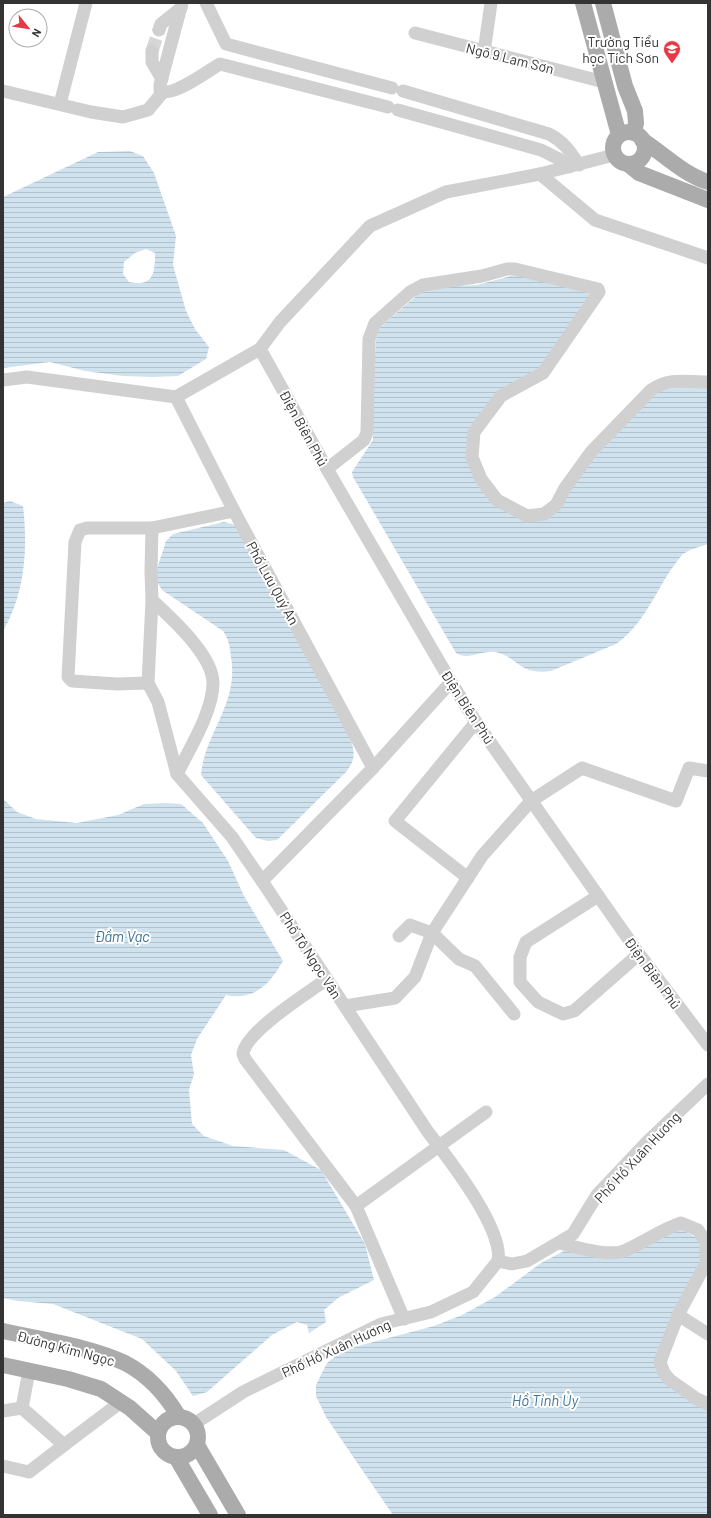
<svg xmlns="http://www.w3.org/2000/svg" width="711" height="1518" viewBox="0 0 711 1518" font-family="Barlow,sans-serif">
<defs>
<pattern id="water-rules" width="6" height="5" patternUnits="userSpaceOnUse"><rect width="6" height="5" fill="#cfe2ee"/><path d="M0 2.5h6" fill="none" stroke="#b2c2cd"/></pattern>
</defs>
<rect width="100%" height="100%" fill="#fff"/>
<g fill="url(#water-rules)" fill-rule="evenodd">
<path d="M 130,151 L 143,156 L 154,173 L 176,236 L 173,265 L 186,311 L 195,329 L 209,347 L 206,359 L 178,376 L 153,377 L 123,376 L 85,371 L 50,362 L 3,368 L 3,197 L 98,152 ZM 146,249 L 155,253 C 155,274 153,287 129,282 L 123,274 L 124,262 L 135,253 Z"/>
<path d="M 518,274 L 589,293 L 589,296 L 544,364 L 473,428 L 483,486 L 542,520 L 590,462 L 660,389 L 708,386 L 708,544 L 690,550 L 683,554 C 658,582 648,622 616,644 L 551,671 C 518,676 518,656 495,652 C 481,650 468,661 456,653 L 353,477 L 352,472 L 373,440 L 372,408 L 376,339 L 380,327 L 421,292 L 439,287 L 477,285 Z"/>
<path d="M 10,501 L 23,506 C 28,549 25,593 3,631 L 3,503 Z"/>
<path d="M 224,522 L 236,525 L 350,737 C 355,753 356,759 346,772 L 277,840 L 268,841 L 256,838 L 201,775 C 205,732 239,704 231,657 C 230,647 229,640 223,631 L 162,590 L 156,580 L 157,569 L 166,541 L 173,534 Z"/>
<path d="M 3,799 L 17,812 L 36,819 L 77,823 L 118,815 L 144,804 L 166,803 L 181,804 L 203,823 L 228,861 L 244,896 L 283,961 C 270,984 254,1001 226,995 L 197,1039 L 191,1055 L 194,1074 L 189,1090 L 192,1124 L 204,1136 L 233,1146 L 284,1150 L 321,1170 L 365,1244 L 374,1280 L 338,1298 L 324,1310 L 326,1322 L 309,1333 L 307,1325 L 297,1322 L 272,1335 L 207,1392 L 193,1396 L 176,1371 L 142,1339 L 53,1304 L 18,1301 L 3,1298 Z"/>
<path d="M 682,1230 C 699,1238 701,1239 702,1257 L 656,1366 C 659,1384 692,1398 708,1408 L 708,1515 L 393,1515 L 326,1417 L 316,1396 L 316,1385 L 327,1363 L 337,1355 L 354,1347 L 434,1326 L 462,1315 L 495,1297 L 541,1263 L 564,1251 L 602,1256 L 664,1233 Z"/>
</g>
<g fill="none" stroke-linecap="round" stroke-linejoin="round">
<polyline stroke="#d6d6d6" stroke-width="13" stroke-dasharray="13 6" stroke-linecap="butt" points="152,51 159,30"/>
<g stroke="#d0d0d0" stroke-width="13">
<path d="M 182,3 L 160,85 L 160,90 C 171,99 209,70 220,64 L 388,107"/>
<polyline points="206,3 226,44 392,88"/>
<polyline points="159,30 161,24 181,8"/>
<polyline points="415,33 604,82"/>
<polyline points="152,51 152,62 162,79"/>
<polyline points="484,52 491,3"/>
<polyline points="3,91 91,112 123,117 148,110 163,92"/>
<path d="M 403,91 L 549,134 C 564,142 570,151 579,165"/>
<polyline points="60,104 86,3"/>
<polyline points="398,110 541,150 559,159 569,167"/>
<polyline points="540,174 595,220 708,258"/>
<polyline points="260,349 327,469 451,682 476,722 639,954 708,1045"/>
<polyline points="3,380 27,377 176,397 260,349 280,322 370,226 446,192 540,174 614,155"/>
<polyline points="176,397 234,511 373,768"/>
<path d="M 327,469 L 364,440 L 367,432 L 369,339 L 375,323 L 410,292 L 423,285 L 482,276 L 507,269 L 515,269 L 598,289 L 599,292 L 543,373 L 501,396 L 474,432 L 472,457 L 481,479 L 497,500 L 527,516 L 544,514 L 556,505 L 565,488 L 591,452 L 651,390 C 670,377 686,382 708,382"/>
<path d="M 152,528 L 151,572 L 152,600 C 171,618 213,655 213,683 C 213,711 190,748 177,774"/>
<polyline points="152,600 148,683 158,702 177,774 232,837 262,881"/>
<path d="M 451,682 L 373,768 L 262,881 L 428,1132 C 448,1158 504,1229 498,1261"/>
<polyline points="148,683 117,684 72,681 68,677 75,542 80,530 87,528 152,528 234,511"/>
<polyline points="468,878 395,821 476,722"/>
<polyline points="598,896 526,942 520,957 520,982 538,1002 563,1014 574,1011 639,954"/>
<polyline points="399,936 410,925 432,933 459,959 475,966 514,1014"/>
<path d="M 327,979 C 308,993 245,1032 243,1054 L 245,1059 L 356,1206 L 404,1319"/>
<polyline points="345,1006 395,998 415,977 432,933 482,856 531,801 582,768 676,801 689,768 708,771"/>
<polyline points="356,1206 486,1112"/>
<path d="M 559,1243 C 576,1247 610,1258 626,1250 C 645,1242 660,1230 681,1223 L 698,1230 L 706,1242 L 706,1263 L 678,1315 L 660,1362 L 664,1373 L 670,1380 L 697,1399 L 708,1404"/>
<polyline points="678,1315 708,1334"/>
<polyline points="29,1371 22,1408 64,1445 121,1402"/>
<polyline points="3,1411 22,1408"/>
<polyline points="194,1424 243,1392 381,1324 431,1312 473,1292 498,1261 512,1264 527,1261 573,1234 597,1195 647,1142 708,1084"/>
<polyline points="3,1466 29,1472 64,1445"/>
</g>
<g stroke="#ababab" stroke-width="16">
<polyline points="583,3 619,135"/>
<polyline points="603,3 625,86 635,111 636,123 634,133"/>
<circle cx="629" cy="148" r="16"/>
<path d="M 642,140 C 664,154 683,174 708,182"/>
<polyline points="628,164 639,173 708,200"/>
<path d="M 3,1331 C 42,1340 89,1346 125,1363 C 148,1375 166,1395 179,1417"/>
<polyline points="3,1365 68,1379 101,1389 130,1408 158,1433"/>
<circle cx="178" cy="1437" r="20"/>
<polyline points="197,1445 238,1515"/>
<polyline points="176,1457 210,1515"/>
</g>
</g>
<defs>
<g id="school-pin" transform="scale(0.9)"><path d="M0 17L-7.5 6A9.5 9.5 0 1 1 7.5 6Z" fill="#e63946" stroke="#fff"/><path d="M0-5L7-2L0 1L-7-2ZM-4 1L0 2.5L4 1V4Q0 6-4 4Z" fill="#fff"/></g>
</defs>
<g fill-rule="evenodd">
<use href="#school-pin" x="672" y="49"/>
</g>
<g text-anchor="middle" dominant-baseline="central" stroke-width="4" stroke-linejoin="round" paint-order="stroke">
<g font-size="14" fill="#333" stroke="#fff" text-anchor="end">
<text x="659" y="41">Trường Tiểu<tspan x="659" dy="16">học Tích Sơn</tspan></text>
</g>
<g font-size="14" fill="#333" stroke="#fff">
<text transform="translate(510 58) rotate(14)">Ngõ 9 Lam Sơn</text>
<text transform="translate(304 428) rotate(61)">Điện Biên Phủ</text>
<text transform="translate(273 583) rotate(61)">Phố Lưu Quý An</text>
<text transform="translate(468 707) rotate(57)">Điện Biên Phủ</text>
<text transform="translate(311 955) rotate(57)">Phố Tô Ngọc Vân</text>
<text transform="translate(653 973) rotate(54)">Điện Biên Phủ</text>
<text transform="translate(637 1157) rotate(-47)">Phố Hồ Xuân Hương</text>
<text transform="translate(66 1348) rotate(15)">Đường Kim Ngọc</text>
<text transform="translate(336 1348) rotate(-25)">Phố Hồ Xuân Hương</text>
</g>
<g font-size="15" font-style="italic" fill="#3f7597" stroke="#fff">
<text x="122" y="936">Đầm Vạc</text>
<text x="545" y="1400">Hồ Tỉnh Ủy</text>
</g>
</g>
<rect width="711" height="1518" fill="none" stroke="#333333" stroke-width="8"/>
<g transform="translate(28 28) rotate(120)"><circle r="19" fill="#ffffff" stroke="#adadad"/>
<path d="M0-3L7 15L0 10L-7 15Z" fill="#e63946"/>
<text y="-6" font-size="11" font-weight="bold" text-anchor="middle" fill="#333333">N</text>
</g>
</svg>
